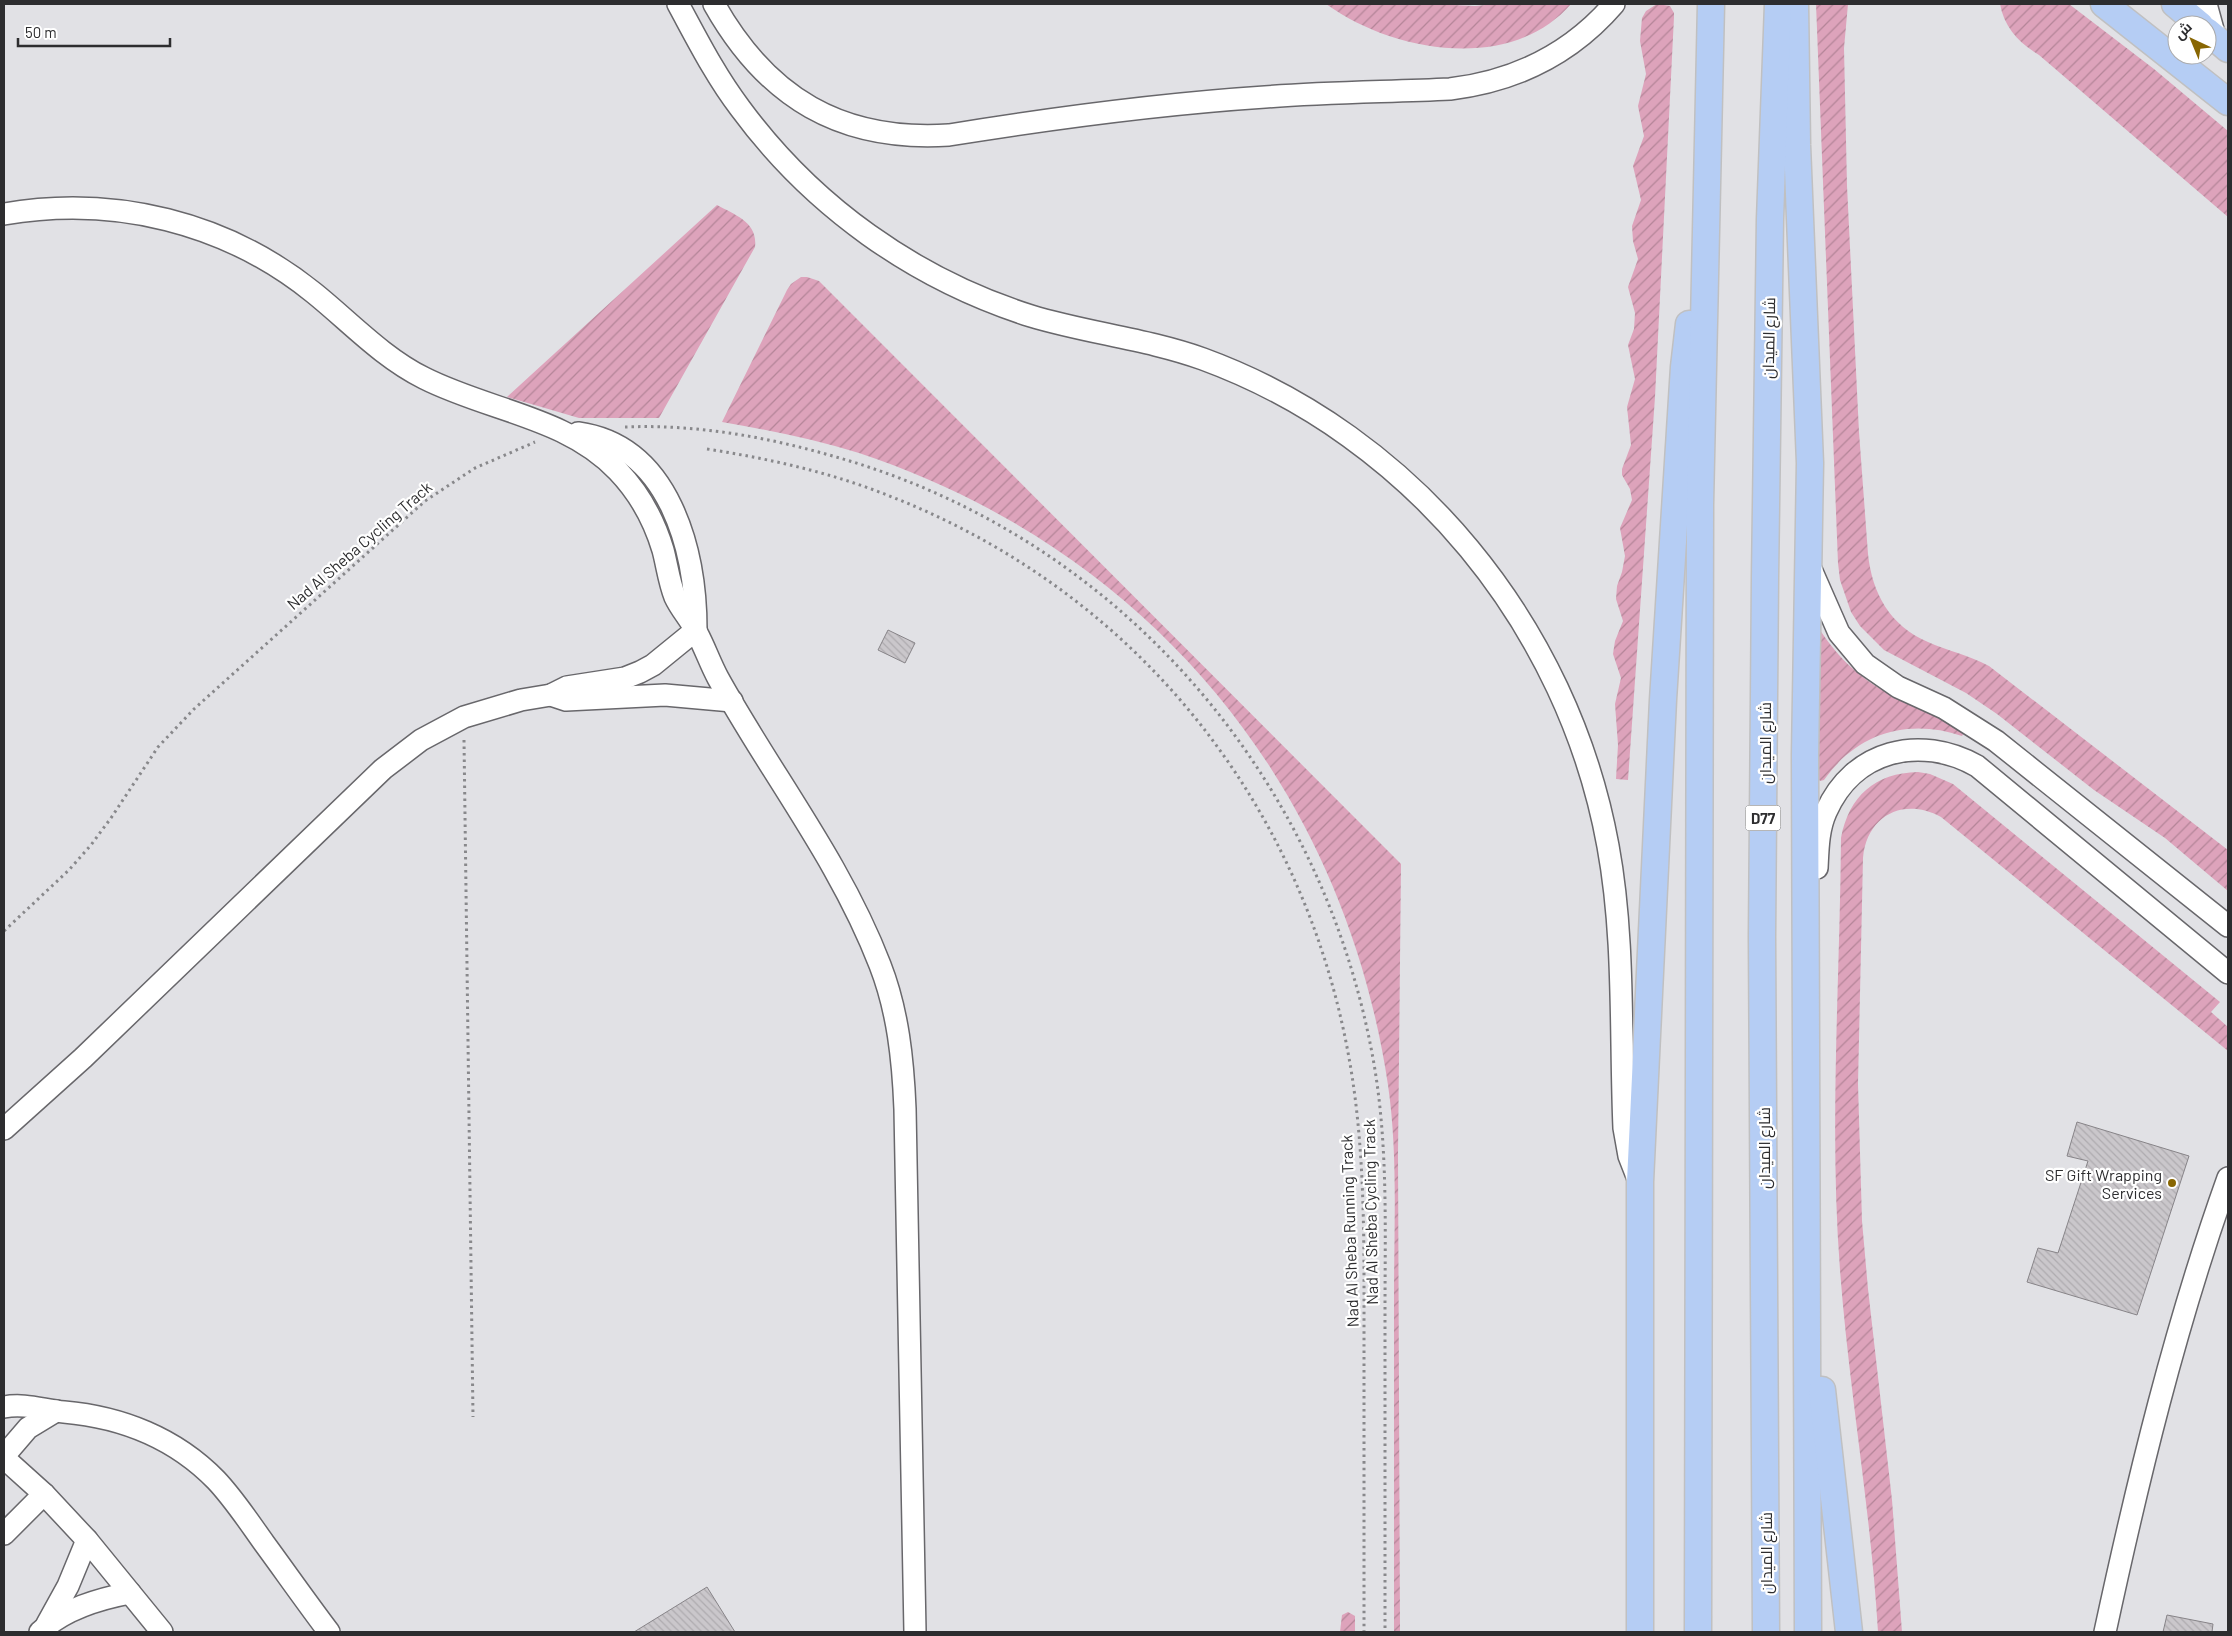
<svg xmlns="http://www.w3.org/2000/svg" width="2232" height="1636" viewBox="0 0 2232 1636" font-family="Barlow,Cairo,sans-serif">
<defs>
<pattern id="garden-furrows" width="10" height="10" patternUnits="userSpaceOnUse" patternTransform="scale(1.25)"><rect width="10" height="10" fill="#dda3bb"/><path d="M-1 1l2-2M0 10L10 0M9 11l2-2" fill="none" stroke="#b48598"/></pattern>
<pattern id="building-back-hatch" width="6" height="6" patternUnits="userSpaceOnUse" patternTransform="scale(1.25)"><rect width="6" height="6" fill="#cac7cb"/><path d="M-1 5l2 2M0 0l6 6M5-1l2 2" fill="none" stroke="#aeabaf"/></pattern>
</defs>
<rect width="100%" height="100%" fill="#e1e1e5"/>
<g fill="url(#garden-furrows)">
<path d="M 1326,4 L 1432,4 L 1475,6 L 1496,4 L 1571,4 C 1511,73 1394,53 1326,4 Z"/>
<polygon points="1657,4 1670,6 1674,13 1674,17 1655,397 1628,780 1616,779 1618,745 1615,704 1621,678 1613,654 1615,641 1623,621 1616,599 1617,586 1622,572 1625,556 1620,528 1632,500 1630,489 1622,475 1622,469 1631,445 1627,407 1635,379 1628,345 1634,329 1635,313 1628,287 1638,259 1633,241 1632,226 1641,200 1633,166 1644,136 1638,106 1646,74 1640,41 1642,18 1646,11"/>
<path d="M 1816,4 L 1848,4 L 1844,48 L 1847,186 L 1859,432 L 1868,554 C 1872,593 1890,626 1928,642 C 1948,651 1969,655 1989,666 L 2228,850 L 2228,891 L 2165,838 L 2094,790 L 1997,714 L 1966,693 L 1884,650 L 1860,626 L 1851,612 L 1840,580 L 1838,563 Z"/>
<path d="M 2000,4 L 2069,4 L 2154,69 L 2228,131 L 2228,217 L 2039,55 C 2019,43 2004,27 2000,4 Z"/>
<path d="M 717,205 C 735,215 758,222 755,247 L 659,418 L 579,418 L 507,397 Z"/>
<path d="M 801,277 L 807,277 L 819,281 L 1401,864 L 1398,1155 L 1400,1632 L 1394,1632 C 1394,1520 1394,1408 1394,1296 C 1394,1226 1398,1154 1388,1085 C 1343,784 1148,549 859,453 C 814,439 768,430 722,422 L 787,290 L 791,284 Z"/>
<path d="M 1820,630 C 1859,690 1905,700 1965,731 L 1962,736 C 1908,718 1857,733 1824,780 L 1820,781 L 1817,777 Z"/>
<path d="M 1918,772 L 1930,774 L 1953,784 L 2220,1002 L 2211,1012 L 2228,1027 L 2228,1051 L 1941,817 C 1904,797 1867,815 1863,858 L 1858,1084 L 1862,1221 L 1868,1289 L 1892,1500 L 1902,1632 L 1878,1632 C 1871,1511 1849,1391 1840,1270 C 1829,1126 1840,981 1841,838 C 1849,796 1875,773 1918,772 Z"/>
<polygon points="1348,1612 1355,1616 1355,1632 1340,1632 1342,1615"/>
</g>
<g fill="url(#building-back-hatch)" stroke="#878488">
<polygon points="888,630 915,643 905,663 878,650"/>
<polygon points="2077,1122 2189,1156 2137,1315 2027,1282 2038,1248 2058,1253 2088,1161 2067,1156"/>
<polygon points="707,1587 735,1632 634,1632"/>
<polygon points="2167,1615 2213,1624 2212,1632 2163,1632"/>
</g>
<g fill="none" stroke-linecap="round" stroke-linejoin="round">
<g stroke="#68676b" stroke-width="24">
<g id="minor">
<path d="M 678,4 C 697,39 715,75 740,108 C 812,206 914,279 1031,316 C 1087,333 1147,339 1203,359 C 1413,436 1568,626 1608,846 C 1625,938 1620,1034 1624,1128 L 1629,1156 L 1638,1179"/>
<path d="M 714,4 C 767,98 841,142 949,135 C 1054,118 1159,104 1265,97 C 1327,92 1389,92 1450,89 C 1516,81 1571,54 1614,4"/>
<polyline points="2206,4 2215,37"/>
<path d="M 4,214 C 114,195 226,222 314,293 C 350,322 382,357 424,378 C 489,411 567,417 618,471 C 640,494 654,520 663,550 C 667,565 669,582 675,597 C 681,610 691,620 697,633 C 705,648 710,663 718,678 C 771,774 840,861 880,965 C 898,1011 903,1060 905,1109 L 915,1632"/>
<path d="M 578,433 C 670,446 696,551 696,630"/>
<polyline points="1810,567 1839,633 1865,664 1898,687 1944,708 1996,741 2228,926"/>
<polyline points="551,695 566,700 665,695 732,701"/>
<path d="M 1817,868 C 1818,849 1818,830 1826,812 C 1853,750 1920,734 1977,766 L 2228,973"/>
<polyline points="4,1129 83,1058 383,769 421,740 464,717 521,700 551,695 567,687 625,678 640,672 653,665 696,630"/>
<path d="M 4,1407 C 25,1403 43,1410 64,1412 C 121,1417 175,1438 216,1480 C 234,1499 249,1522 264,1543 C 286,1573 307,1603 329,1632"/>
<polyline points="4,1456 28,1428 56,1411"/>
<polyline points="4,1458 44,1494 87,1540 162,1632"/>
<polyline points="4,1534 44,1494"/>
<polyline points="47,1624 68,1586 87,1540"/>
<path d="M 40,1632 C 64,1609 98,1599 130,1593"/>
<path d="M 2105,1632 C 2138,1479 2175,1326 2228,1178"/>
</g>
</g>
<g stroke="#c0c0c1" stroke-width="29">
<g id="major">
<polyline points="1795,4 1797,145 1810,463 1805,755 1808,1632"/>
<polyline points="2104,4 2228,102"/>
<polyline points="2175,4 2200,25"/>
<polyline points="2207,31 2228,49"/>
<polyline points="1822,1390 1849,1632"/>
<polyline points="1640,1632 1640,1182 1663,700 1684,367 1689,324"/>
<polyline points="1698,1632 1700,504 1711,4"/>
<polyline points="1766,1632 1762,937 1765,578 1770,219 1778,4"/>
</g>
</g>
<g stroke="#88888b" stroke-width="3" stroke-dasharray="2.5 4" stroke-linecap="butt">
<path d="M 625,427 C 696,424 768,437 836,457 C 1119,537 1324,776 1374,1064 C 1388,1146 1385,1228 1385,1311 C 1385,1418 1385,1525 1385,1632"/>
<path d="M 707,449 C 771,459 833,473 892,497 C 1149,598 1320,824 1355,1097 C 1365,1175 1364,1255 1364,1334 C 1364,1433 1364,1533 1364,1632"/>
<polyline points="464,740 473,1417"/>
<polyline points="4,931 69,870 91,845 111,818 158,747 194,709 425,501 475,468 535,442"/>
</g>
<use href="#minor" stroke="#fff" stroke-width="21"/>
<use href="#major" stroke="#b5cdf4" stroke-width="26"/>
</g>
<circle fill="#886602" stroke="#fff" stroke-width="2" cx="2172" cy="1183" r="5"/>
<g text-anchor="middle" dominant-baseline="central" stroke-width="4.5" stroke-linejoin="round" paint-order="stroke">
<rect fill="#fff" stroke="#6c6c6d" stroke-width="1" x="1745.5" y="805.5" width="35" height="25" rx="4"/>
<g font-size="15" font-weight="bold" fill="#2d2d2f">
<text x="1763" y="818">D77</text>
</g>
<g font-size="16" fill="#2d2d2f" stroke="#fff">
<text transform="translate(1768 338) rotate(-89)">شارع الميدان</text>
<text transform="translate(359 545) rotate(-41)">Nad Al Sheba Cycling Track</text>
<text transform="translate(1764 743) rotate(-90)">شارع الميدان</text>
<text transform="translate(1763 1148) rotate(-90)">شارع الميدان</text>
<text transform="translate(1370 1212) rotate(-91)">Nad Al Sheba Cycling Track</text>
<text transform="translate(1349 1231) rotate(-92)">Nad Al Sheba Running Track</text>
<text transform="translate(1765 1553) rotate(-90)">شارع الميدان</text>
</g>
<g font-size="16" fill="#2d2d2f" stroke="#fff" text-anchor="end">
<text x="2162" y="1174">SF Gift Wrapping<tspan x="2162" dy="18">Services</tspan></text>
</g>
</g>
<rect width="2232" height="1636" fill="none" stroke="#2d2d2f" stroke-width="10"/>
<g transform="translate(2192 40) rotate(316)"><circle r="24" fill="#ffffff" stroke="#ababac"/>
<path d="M0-4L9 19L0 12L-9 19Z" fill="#886602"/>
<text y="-8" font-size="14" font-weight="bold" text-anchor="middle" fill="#2d2d2f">ش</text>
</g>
<path d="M18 38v8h152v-8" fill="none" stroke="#2d2d2f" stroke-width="2.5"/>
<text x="25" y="38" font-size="15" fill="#2d2d2f" stroke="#ffffff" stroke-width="4" paint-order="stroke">50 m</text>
</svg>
